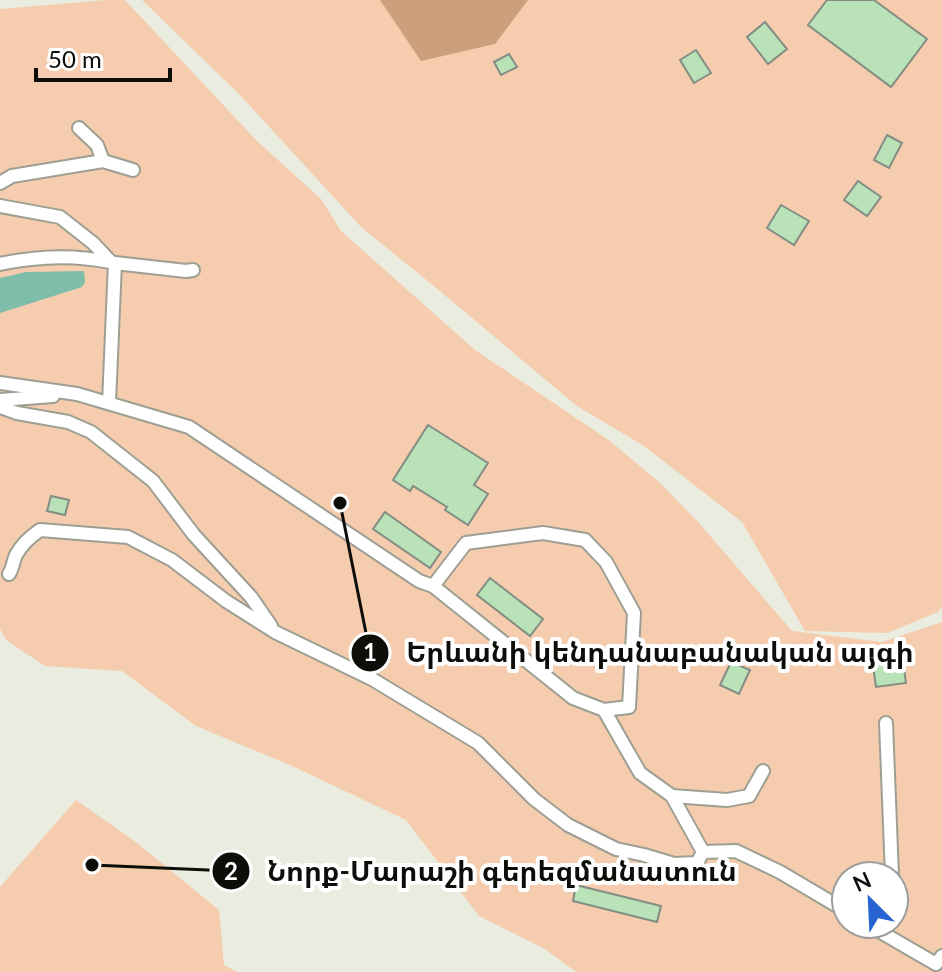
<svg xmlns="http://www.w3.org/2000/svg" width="942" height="972" viewBox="0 0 942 972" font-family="Lato,'Noto Sans Armenian',sans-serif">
<rect width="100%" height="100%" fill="#e9ecde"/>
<g fill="#f5ccae" fill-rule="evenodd">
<path d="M 106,0 L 125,0 L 257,141 L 321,199 L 341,231 L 475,350 L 610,441 L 660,483 L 699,523 L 792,631 L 882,642 L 942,622 L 942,972 L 576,972 L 545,949 L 479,916 L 406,820 L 290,765 L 196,726 L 122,671 L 45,666 L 6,640 L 0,629 L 0,9 ZM 846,876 L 894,876 L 894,924 L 846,924 Z"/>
<polygon points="142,0 942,0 942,606 938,612 887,633 805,631 742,522 644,446 577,406 435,287 361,227 239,94"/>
<polygon points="76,800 137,843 219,910 224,965 237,972 0,972 0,887"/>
</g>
<polygon fill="#cc9f7d" points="380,0 528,0 495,44 421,61"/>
<polygon fill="#7dbdaa" points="84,271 85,282 82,287 0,313 0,278 26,272"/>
<g fill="#b9e2b9" stroke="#838d83" stroke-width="2">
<polygon points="827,0 874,0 927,39 891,87 808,25"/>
<polygon points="765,22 787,49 768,64 747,37"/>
<polygon points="696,50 711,73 694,83 680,60"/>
<polygon points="509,54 517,67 501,75 494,62"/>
<polygon points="887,135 902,143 889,168 874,160"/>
<polygon points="858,181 881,197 867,216 844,200"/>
<polygon points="781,205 809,221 794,245 767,228"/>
<polygon points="428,425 488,463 474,485 488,494 468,525 445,510 447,507 413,486 410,491 393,480"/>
<polygon points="51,496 69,500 65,515 47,511"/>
<polygon points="385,512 441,552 430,568 373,529"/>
<polygon points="490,578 543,619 530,636 477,595"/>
<polygon points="901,647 906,683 876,687 871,652"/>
<polygon points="731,662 750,670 739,694 720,685"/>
<polygon points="576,885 661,906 657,922 573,901"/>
</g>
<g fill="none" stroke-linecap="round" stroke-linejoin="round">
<g stroke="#9d9f92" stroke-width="16">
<g id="pedestrian">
<polyline points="79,128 97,145 103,161"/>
<polyline points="0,183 12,176 103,161 133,170"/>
<polyline points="0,206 60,217 93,243 111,262"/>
<polyline points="115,263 186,271 193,270"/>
<path d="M 0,264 C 37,256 78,255 115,263 L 109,403"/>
<polyline points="0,383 77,394 189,427 419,581 433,586 573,698 604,710 640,773 672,796 703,852 736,851 780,872 846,911"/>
<polyline points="0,400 53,396"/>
<polyline points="0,407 17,413 68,422 91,432 153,481 194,535 251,597 271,626"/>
<path d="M 9,574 C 13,568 13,561 16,555 C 21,546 31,536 40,530 L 128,537 L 172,560 L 226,601 L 275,632 L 372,679 L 478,743 L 534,799 L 568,825 L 616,849 L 644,855 L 674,864 L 697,863 L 703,852"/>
<polyline points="433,586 466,543 543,533 585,540 606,562 634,613 629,707 604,710"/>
<polyline points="886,723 892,876"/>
<polyline points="672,796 727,800 749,796 763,771"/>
<polyline points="867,924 936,964 942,956"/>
</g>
</g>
<use href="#pedestrian" stroke="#fff" stroke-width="12"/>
</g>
<path fill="none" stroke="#0d0d09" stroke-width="3" d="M340 503L370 653M92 865L231 871"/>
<g fill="#0d0d09" stroke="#fff" stroke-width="3">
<circle cx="340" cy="503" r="8"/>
<circle cx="92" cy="865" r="8"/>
<circle cx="370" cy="653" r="20"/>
<circle cx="231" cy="871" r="20"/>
</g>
<g font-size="24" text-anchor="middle" font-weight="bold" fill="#fff">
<text x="370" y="661">1</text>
<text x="231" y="880">2</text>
</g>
<g font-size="28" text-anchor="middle" font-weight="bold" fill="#0d0d09" stroke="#fff" stroke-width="8" stroke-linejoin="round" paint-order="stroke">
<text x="660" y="662">Երևանի կենդանաբանական այգի</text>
<text x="502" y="881">Նորք-Մարաշի գերեզմանատուն</text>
</g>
<g transform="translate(870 900) rotate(336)"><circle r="38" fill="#ffffff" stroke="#9e9e9d" stroke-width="2"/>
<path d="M0-6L14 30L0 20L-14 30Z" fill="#2564d1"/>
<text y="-12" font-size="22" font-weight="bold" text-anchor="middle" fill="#0d0d09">N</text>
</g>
<path d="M36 68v12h134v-12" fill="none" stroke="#0d0d09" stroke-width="4"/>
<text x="48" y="68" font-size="24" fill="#0d0d09" stroke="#ffffff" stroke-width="6" paint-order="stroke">50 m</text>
</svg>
